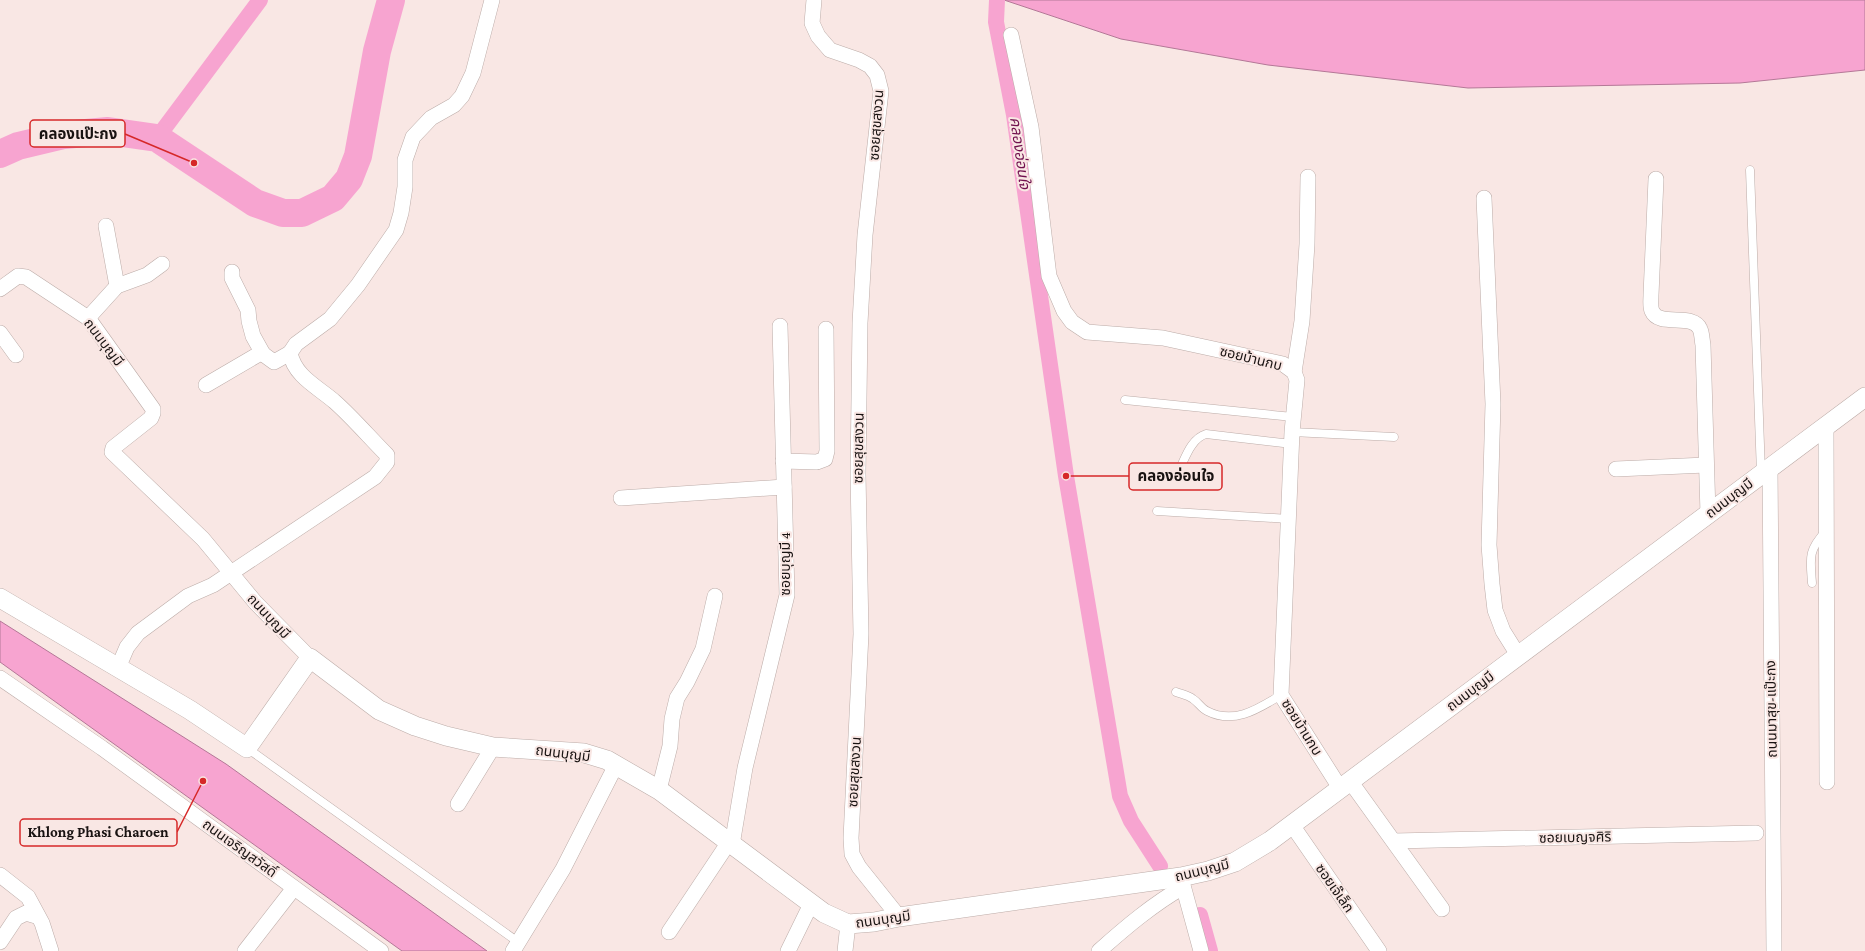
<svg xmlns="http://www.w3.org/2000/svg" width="1865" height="951" viewBox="0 0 1865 951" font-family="'Crimson Pro','Noto Sans Thai',serif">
<rect width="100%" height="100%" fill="#f9e7e4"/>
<g fill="#f7a4d0" stroke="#b47897">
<polygon points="1004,0 1865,0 1865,70 1740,83 1468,88 1268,65 1121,39"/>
<polygon points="0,621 226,764 487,951 402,951 0,662"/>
</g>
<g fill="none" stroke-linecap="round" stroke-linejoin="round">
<g stroke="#f7a4d0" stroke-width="16">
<polyline points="997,0 996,22 1014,115 1066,476 1120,796 1131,821 1160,866"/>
<polyline points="157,138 260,0"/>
<polyline points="1200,915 1210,951"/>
</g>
<polyline stroke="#f7a4d0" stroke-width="28" points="0,154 18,146 64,135 108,131 157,138 255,203 283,213 302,213 333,198 349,179 358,156 377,51 391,0"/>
<g stroke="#bcaca8" stroke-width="9">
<g id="service">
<polyline points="1750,170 1761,473"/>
<polyline points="1125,400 1293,417"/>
<polyline points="1292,432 1394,437"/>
<path d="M 1182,464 C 1187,453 1193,438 1206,434 L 1292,444"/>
<polyline points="1157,511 1289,519"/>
<path d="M 1812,583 C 1810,558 1808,550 1826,531"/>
<path d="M 1176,692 C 1181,694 1188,695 1193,699 C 1198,702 1201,708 1207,711 C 1234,725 1258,709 1281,695"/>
<polyline points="247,748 518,942"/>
</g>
</g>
<g stroke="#bcaca8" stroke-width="16">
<g id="minor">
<polyline points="814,0 812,23 818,36 830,50 859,60 870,66 877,75 881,91 865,235 860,323 858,474 861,634 851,838 852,854 859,867 899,917"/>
<polyline points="1011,35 1031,127 1049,276 1064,311 1072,322 1087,332 1163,338 1283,364 1294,372 1297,380 1292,432 1281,695 1340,788"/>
<path d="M 1656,179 L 1651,295 C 1651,300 1650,307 1652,311 C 1659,328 1693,312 1700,329 C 1702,333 1702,340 1703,345 L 1708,514"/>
<polyline points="1484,198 1493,404 1489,545 1492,584 1495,610 1503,631 1518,655"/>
<polyline points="106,226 117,286"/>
<polyline points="232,272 232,278 248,310 249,321 253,336 263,354"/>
<polyline points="0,289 18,276 26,277 88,318 153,409 153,413 151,418 113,448 112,452 203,539 255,602 310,658"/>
<polyline points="88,318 117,286 147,275 162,264"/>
<polyline points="0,333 16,355"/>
<polyline points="1294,372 1302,321 1307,244 1308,177"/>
<polyline points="206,385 259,354 263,354 274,362 290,353"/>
<polyline points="1826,427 1827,782"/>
<polyline points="783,461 817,462 825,459 827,451 826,329"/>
<polyline points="1770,468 1774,951"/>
<polyline points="1616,469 1706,465"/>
<polyline points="621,498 784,487"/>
<path d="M 118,668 L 127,647 L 138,633 L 188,596 L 213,585 L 375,477 L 387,462 L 387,455 C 370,438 353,418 335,402 C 318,387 295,377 290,353 L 296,344 L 330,319 L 358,285 L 396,230 L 401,213 L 405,187 L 405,160 L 413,137 L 431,118 L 454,105 L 462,96 L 473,73 L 492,0"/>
<polyline points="0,678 102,748 381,951"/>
<polyline points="1350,781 1442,909"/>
<polyline points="659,790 670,746 672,719 677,698 687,682 703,649 715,596"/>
<polyline points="458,804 493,747"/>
<polyline points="1292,825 1379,951"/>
<polyline points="1394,841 1756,833"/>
<polyline points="732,845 745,768 787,595 780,326"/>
<polyline points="0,875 28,897 42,923 51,951"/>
<polyline points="1181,878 1201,951"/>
<polyline points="669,932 729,842"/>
<polyline points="0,942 16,918 26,913 36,916"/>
<polyline points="245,951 294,888"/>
<polyline points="513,951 563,869 616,765"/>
<polyline points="788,951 811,904"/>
<polyline points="845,951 848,924"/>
<path d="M 1099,951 C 1126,927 1152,905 1183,887"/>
</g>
</g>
<g stroke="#bcaca8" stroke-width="20">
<polyline id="tertiary" points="0,598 190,710 247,748 310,658 379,710 415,726 446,736 493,747 584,753 607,760 659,790 824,913 848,924 874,922 899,917 1181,877 1208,871 1235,862 1270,841 1865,397"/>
</g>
<use href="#service" stroke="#fff" stroke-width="8"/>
<use href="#minor" stroke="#fff" stroke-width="15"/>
<use href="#tertiary" stroke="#fff" stroke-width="19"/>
</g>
<g text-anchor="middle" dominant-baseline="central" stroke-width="4" stroke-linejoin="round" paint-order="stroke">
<g font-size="14" fill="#191312" stroke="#f9e7e4">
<text transform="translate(876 125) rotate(-86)">ซอยสุขสงวน</text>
<text transform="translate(104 342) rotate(53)">ถนนบุญมี</text>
<text transform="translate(1251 358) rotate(14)">ซอยบ้านกบ</text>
<text transform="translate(858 448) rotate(-89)">ซอยสุขสงวน</text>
<text transform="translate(1729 498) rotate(-37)">ถนนบุญมี</text>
<text transform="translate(785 564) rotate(-90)">ซอยบุญมี 4</text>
<text transform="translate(269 616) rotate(47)">ถนนบุญมี</text>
<text transform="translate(1470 691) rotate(-37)">ถนนบุญมี</text>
<text transform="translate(1771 709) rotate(-91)">ถนนมาสุข-แป๊ะกง</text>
<text transform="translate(1302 727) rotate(58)">ซอยบ้านกบ</text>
<text transform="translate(563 753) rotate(7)">ถนนบุญมี</text>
<text transform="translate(854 772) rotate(-87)">ซอยสุขสงวน</text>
<text transform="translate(1575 837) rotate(-1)">ซอยเบญจศิริ</text>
<text transform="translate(240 848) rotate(36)">ถนนเจริญสวัสดิ์</text>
<text transform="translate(1202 870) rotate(-14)">ถนนบุญมี</text>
<text transform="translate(1335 888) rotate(55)">ซอยเจ๊เล็ก</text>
<text transform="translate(883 919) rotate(-8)">ถนนบุญมี</text>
</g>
<g font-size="15" font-style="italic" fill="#70104e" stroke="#f9e7e4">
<text transform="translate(1020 153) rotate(82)">คลองอ่อนใจ</text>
</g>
</g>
<path fill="none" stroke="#d62828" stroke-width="1.5" d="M194 163L125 134M1066 476L1129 476M203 781L177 832"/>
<g fill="#d62828" stroke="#f9e7e4" stroke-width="1.5">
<circle cx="194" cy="163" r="4"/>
<circle cx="1066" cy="476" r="4"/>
<circle cx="203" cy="781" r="4"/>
</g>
<g fill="#f9e7e4" stroke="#d62828" stroke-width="1.5">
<rect x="30" y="120" width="95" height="27" rx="4"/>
<rect x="1129" y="463" width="93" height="27" rx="4"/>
<rect x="20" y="819" width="157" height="27" rx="4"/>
</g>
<g font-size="15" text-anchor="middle" font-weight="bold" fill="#191312">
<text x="78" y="139">คลองแป๊ะกง</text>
<text x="1176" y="481">คลองอ่อนใจ</text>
<text x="98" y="837">Khlong Phasi Charoen</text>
</g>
</svg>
